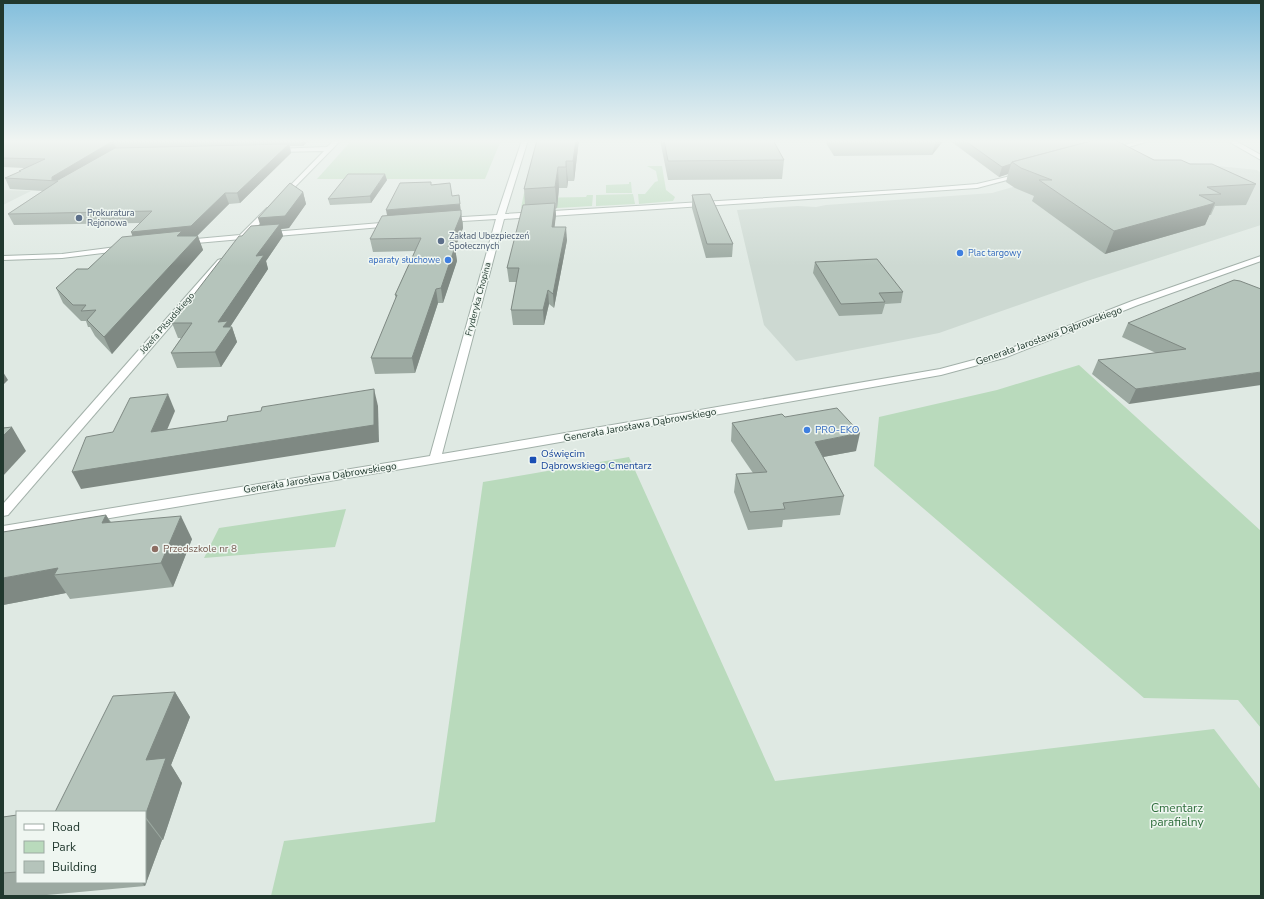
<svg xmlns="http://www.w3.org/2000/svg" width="1264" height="899" viewBox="0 0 1264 899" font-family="'Nunito Sans',sans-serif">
<rect width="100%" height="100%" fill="#dfe9e3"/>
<g fill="#cdd9d2">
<polygon points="1120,156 1257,170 1261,173 1261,225 1087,281 939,333 796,361 764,325 737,210 798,206 816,207 826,205 992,193"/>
<polygon points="3,190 31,191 3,205"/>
</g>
<g fill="#b9dabc">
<polygon points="352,140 501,140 485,179 317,179"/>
<polygon points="647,166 662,166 666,190 675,197 673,201 639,204 638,194 645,194 655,182 658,181 656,171"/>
<polygon points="629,182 631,182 632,193 606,193 606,185 629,184"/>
<polygon points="524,193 531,198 586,197 587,195 593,195 592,206 523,210 521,208"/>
<polygon points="633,194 635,204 596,206 596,195"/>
<polygon points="1079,365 1261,531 1261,728 1238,700 1144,698 874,466 879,417 997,390"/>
<polygon points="629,457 775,781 1214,729 1261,790 1261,896 271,896 284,841 435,822 483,482"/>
<polygon points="346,509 335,547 204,558 219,528"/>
</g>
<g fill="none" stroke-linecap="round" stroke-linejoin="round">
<g stroke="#a2b0a9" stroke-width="2">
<g id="minor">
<polygon points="334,140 341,140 285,197 281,197 281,195 324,151 275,152 273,151 273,149 327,147"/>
<polygon points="522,140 528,140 505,214 915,189 977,184 1023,173 1026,175 977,188 504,219 442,454 940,369 996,354 1132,301 1261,256 1261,261 1138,305 1004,358 941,375 526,448 3,536 3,526 430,456 496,219 446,222 442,220 446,218 497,215"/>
<polygon points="1141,140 1152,140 1112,152 1109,150"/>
<polygon points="1226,140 1234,140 1261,155 1261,160"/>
<polygon points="267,208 273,208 274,210 249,234 393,222 397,224 393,226 185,244 181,242 185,240 240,235"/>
<polygon points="124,246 128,248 127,250 62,258 3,260 3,256 62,254"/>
<polygon points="221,259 225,262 224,264 8,515 3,516 3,504 218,260"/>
</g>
</g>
<use href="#minor" fill="#fff" fill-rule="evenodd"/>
</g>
<g fill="#9ca9a1">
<polygon points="3,140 309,140 303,146 290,146 291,153 240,203 229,204 197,236 203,250 112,354 95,336 90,327 88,327 86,321 81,321 63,303 56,288 88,269 132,236 140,223 14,225 8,214 43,191 10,189 5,178 20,172 19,171 24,168 3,167"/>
<polygon points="537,140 579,140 574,181 568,181 567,188 559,188 557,208 555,209 556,215 554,227 567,240 554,308 549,304 544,325 513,325 511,310 517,282 509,282 507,268 525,205 524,189"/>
<polygon points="660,140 773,140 784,160 782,179 668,180"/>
<polygon points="824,140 944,140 932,155 834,156"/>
<polygon points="949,140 1115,140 1154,160 1190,164 1256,184 1246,205 1215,206 1211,215 1209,215 1205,225 1105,254 1032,201 1034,196 1015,188 1006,182 1008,174 999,177"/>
<polygon points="387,180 371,203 330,205 328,199"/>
<polygon points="432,185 452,196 463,222 463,228 455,248 457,261 443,303 438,303 415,373 375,374 371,358 396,299 395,295 415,251 373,252 370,239 387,215"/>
<polygon points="303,192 306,204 289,228 281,229 283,236 266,261 268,269 230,327 232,327 237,342 221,367 177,368 171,353 181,338 178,338 172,323 242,236 260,225"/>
<polygon points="692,195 733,244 732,257 706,258 692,208"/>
<polygon points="815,262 903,292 901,303 885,304 882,314 839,316 813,273"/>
<polygon points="1261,289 1129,404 1092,374 1098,360 1156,353 1122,337 1128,323"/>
<polygon points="785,417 856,451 823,457 844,496 840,515 783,520 782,527 748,530 734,492 736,474 753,473 731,441 732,423"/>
<polygon points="106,515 111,522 192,539 173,587 70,599 66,593 3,605"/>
<polygon points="175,692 190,717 171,765 182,783 163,840 162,840 145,886 36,896 3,896 3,817 17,815 17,882 145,882 145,812 55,812"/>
</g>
<g fill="#7f8983">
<polygon points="302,140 309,140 303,146"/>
<polygon points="576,140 579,140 574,181 573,161"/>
<polygon points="936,140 944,140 932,155"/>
<polygon points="113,141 117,150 58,181 53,181 52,177"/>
<polygon points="289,144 291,153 240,203 237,193"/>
<polygon points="566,161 568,181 567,188 566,167"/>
<polygon points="1011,164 1008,174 999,177 1002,167"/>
<polygon points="558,167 559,188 557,208 555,187"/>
<polygon points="385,174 387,180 371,203 370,196"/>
<polygon points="303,192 306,204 289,228 281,229 283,236 266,261 268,269 230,327 232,327 237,342 221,367 215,352 218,322 256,256 262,231 258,218"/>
<polygon points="225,193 229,204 196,237 135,243 131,232"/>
<polygon points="555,203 556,215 553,240 552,227"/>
<polygon points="1215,203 1205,225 1105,254 1114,231"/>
<polygon points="460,204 463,228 455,248 457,261 443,303 441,288 448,247 388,220 386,210"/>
<polygon points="566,227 567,240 554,308 553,294"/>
<polygon points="198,236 203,250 112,354 104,337"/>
<polygon points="436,289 438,303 415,373 412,358"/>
<polygon points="548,290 549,304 544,325 543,310"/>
<polygon points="3,372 8,380 3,385"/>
<polygon points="1261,372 1261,385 1129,404 1136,389"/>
<polygon points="374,389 378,406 379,442 81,489 72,472"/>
<polygon points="168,394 175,411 159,449 151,432"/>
<polygon points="12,427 26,451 3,476 3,436"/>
<polygon points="860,433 856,451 812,459 815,442"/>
<polygon points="106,515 119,538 102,523"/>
<polygon points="181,516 192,539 173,587 161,563"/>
<polygon points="58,568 54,575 66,593 3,605 3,578"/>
<polygon points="175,692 190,717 171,765 182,783 163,840 145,816 146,760"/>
<polygon points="145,818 162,840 145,886 141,882 145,882"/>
</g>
<g fill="#b5c4bb" stroke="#7f8983">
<polygon points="3,140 143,140 113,141 52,177 52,180 58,180 115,148 289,144 237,193 225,193 191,226 131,232 152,211 8,214 58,181 5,178 21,171 19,171 45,159 3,158"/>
<polygon points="537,140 576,140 573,161 566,161 566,167 558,167 555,187 524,189"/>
<polygon points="664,140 773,140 784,160 668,161"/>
<polygon points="964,140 1095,140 1012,162 1011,164 1002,167"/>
<polygon points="1095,140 1115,140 1154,160 1181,160 1190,164 1212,164 1256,184 1207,187 1221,194 1199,195 1215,203 1114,231 1039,180 1052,180 1021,168 1012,162"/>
<polygon points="348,174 385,174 370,196 328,199"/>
<polygon points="431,182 431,185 450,183 452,196 459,195 460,204 386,210 400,183"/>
<polygon points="290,183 303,192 285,216 258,218"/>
<polygon points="710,194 733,244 707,244 692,195"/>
<polygon points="555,203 552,227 566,227 553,294 548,290 543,310 511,310 519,268 507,268 523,205"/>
<polygon points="461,210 461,215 448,247 455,247 441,288 436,289 412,358 371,358 397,295 395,295 421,238 370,239 382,216"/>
<polygon points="280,224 256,256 264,255 218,322 228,321 223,327 232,327 215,352 171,353 192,323 172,323 239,236 242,236 251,226"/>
<polygon points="182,231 177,236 198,236 104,337 87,320 96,310 81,311 86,305 73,305 56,288 77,269 88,269 122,237"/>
<polygon points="877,259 903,292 879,293 885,302 841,304 815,262"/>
<polygon points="1234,280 1240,281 1261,289 1261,372 1136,389 1098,360 1186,349 1128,323"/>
<polygon points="374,389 374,425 72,472 86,437 113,432 130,398 168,394 151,432 227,421 228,416 261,411 262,407"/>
<polygon points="837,408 860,433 815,442 844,496 783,503 785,509 750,512 736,474 767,472 732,423 782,414 785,417"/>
<polygon points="12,427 3,436 3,428"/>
<polygon points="106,515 102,523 181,516 161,563 54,575 58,568 3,578 3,532"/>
<polygon points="175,692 146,760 166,758 145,816 145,812 53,812 55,812 113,696"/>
<polygon points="17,815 17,872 3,873 3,817"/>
</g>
<linearGradient id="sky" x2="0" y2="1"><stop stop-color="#82bedc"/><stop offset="0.53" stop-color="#f1f5f2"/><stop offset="1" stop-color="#f1f5f2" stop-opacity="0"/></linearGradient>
<rect width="1264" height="266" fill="url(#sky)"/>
<g fill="#5c6f8a" stroke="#eff6f1" stroke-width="1.5">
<circle cx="79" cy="218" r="4"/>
<circle cx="441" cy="241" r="4"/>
</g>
<g fill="#3f7fe0" stroke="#eff6f1" stroke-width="1.5">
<circle cx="960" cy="253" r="4"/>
<circle cx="448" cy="260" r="4"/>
<circle cx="807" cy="430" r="4"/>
</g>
<rect fill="#1a4fb4" stroke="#eff6f1" stroke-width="1.5" x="529" y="456" width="8" height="8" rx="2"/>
<circle fill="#8d6e63" stroke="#eff6f1" stroke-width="1.5" cx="155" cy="549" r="4"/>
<g text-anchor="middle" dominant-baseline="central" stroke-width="3" stroke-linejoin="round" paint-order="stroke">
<g font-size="9" fill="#4e5e75" stroke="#eff6f1" text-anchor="start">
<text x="87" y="213">Prokuratura<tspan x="87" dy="10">Rejonowa</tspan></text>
<text x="449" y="236">Zakład Ubezpieczeń<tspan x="449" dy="10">Społecznych</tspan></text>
</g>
<g font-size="9" fill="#366cbe" stroke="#eff6f1" text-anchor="start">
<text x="968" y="253">Plac targowy</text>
<text x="440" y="260" text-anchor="end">aparaty słuchowe</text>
</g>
<g font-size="9" fill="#21382e" stroke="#eff6f1">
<text transform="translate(478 299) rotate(-75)">Fryderyka Chopina</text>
<text transform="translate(167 323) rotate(-49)">Józefa Piłsudskiego</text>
</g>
<g font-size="10" fill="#21382e" stroke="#eff6f1">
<text transform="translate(1049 336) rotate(-20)">Generała Jarosława Dąbrowskiego</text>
<text transform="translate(640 425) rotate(-10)">Generała Jarosława Dąbrowskiego</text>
<text transform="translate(320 478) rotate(-9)">Generała Jarosława Dąbrowskiego</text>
</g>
<g font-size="10" fill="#366cbe" stroke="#eff6f1" text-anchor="start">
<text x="815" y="430">PRO-EKO</text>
</g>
<g font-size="10" fill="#164399" stroke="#eff6f1" text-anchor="start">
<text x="541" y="454">Oświęcim<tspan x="541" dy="12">Dąbrowskiego Cmentarz</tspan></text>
</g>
<g font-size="10" fill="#785e54" stroke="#eff6f1" text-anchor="start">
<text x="163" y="549">Przedszkole nr 8</text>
</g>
<g font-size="12" fill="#2e6d3b" stroke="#eff6f1">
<text x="1177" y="808">Cmentarz<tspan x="1177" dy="14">parafialny</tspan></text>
</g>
</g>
<rect width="1264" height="899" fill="none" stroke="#21382e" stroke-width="8"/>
<rect x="16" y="811" width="130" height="72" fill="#eff6f1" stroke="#9daaa3"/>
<rect x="24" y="824" width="20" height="6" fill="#ffffff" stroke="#9daaa3"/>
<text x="52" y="831" font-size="12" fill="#21382e">Road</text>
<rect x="24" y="841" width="20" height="12" fill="#b9dabc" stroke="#9daaa3"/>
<text x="52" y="851" font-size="12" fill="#21382e">Park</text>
<rect x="24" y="861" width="20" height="12" fill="#b5c4bb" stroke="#9daaa3"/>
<text x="52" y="871" font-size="12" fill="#21382e">Building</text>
</svg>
